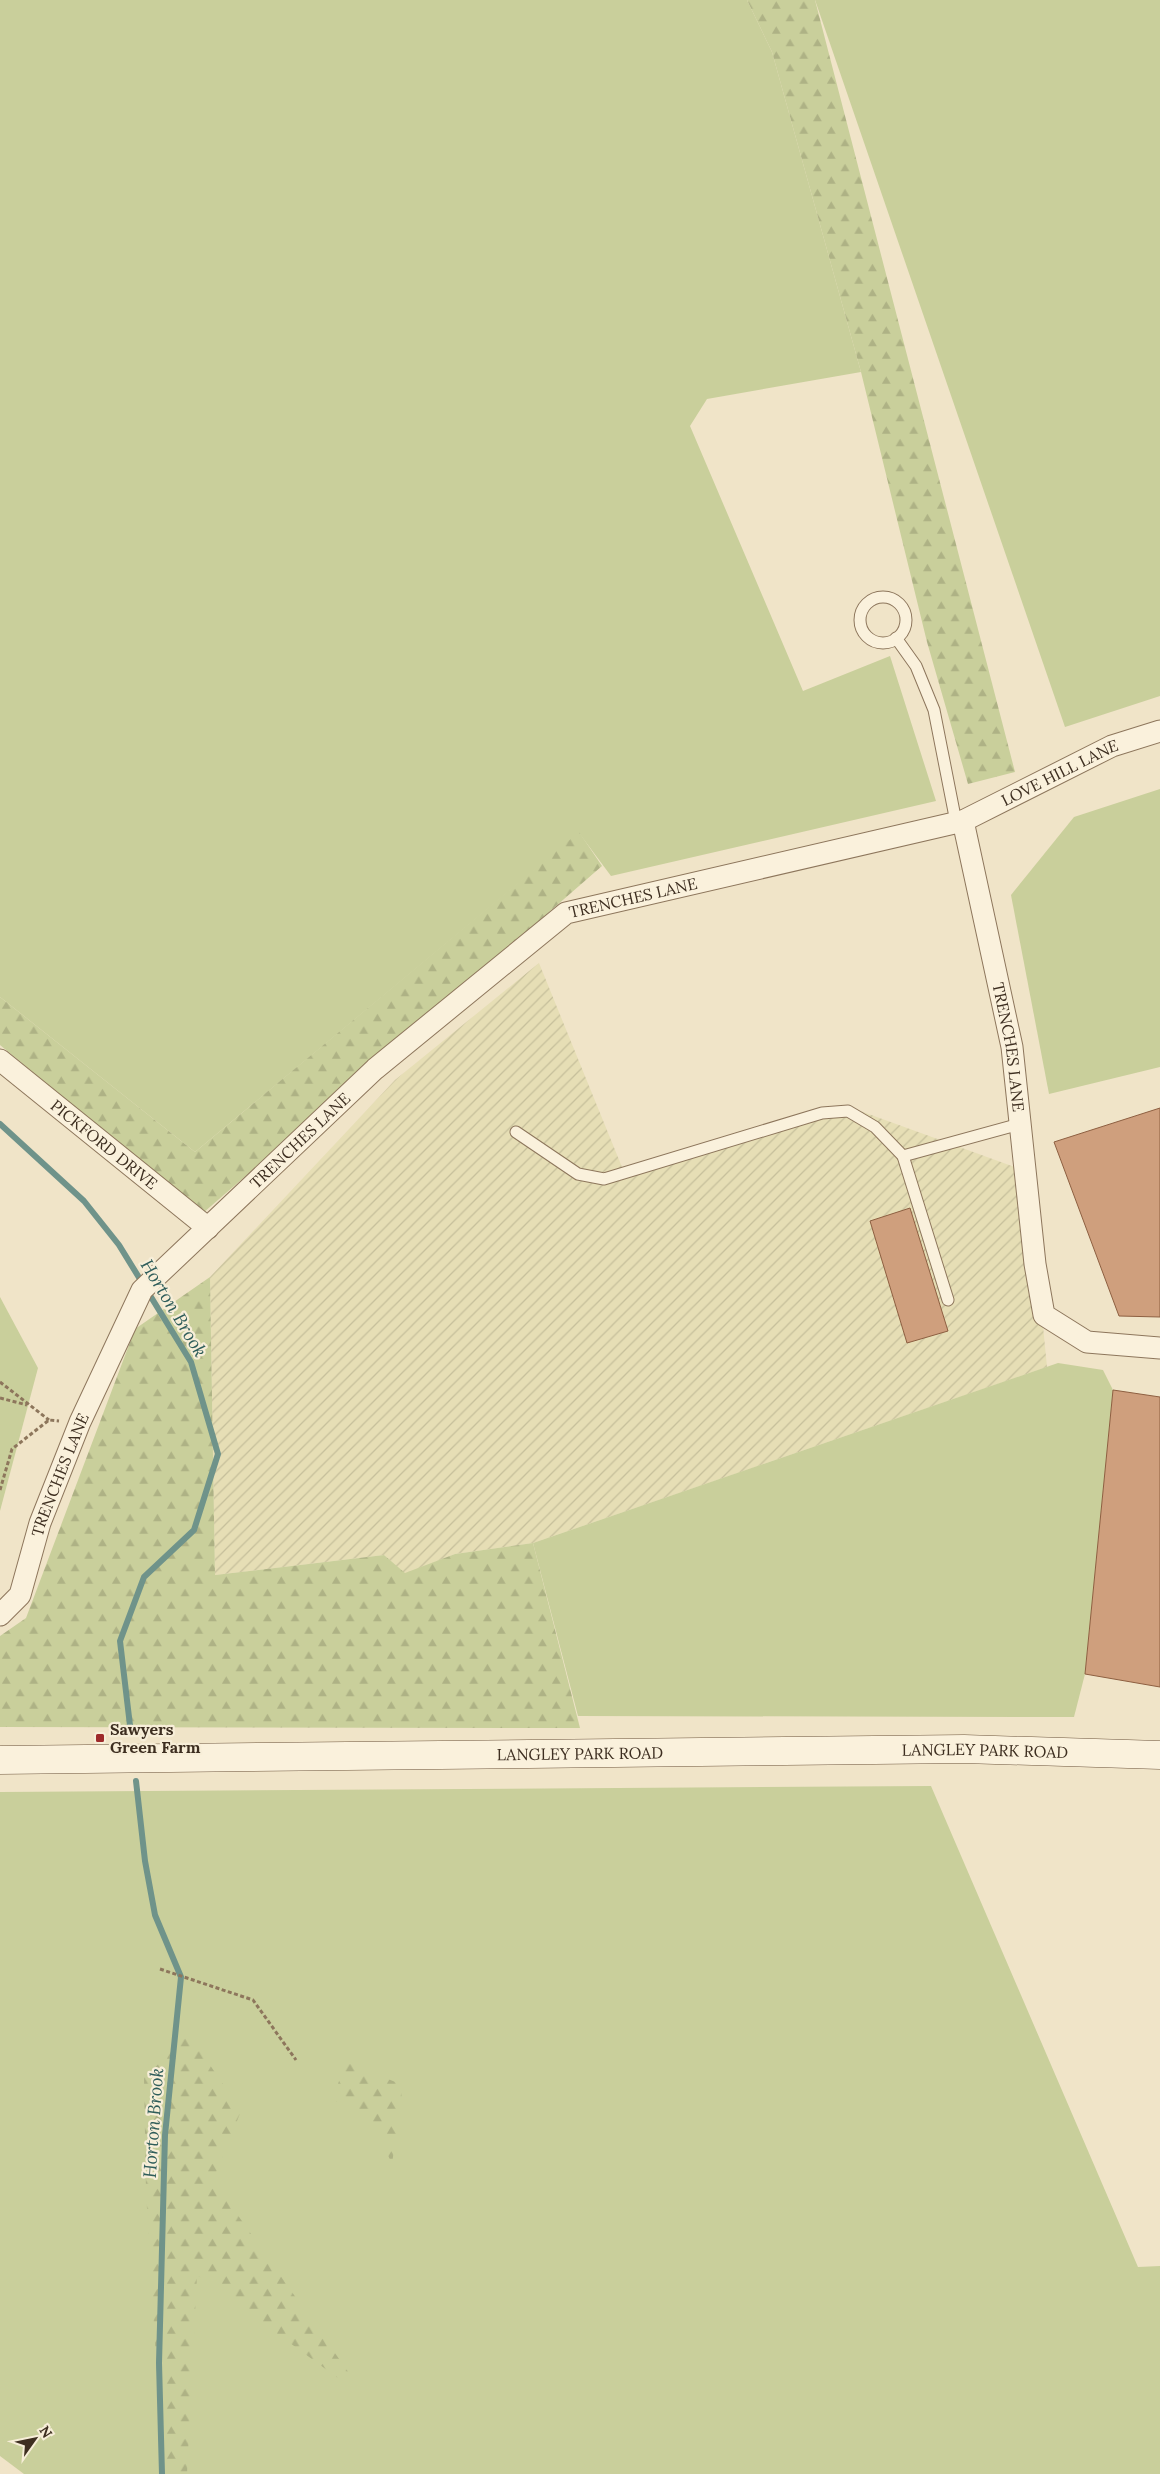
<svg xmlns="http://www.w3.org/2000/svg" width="1160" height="2474" viewBox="0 0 1160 2474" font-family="Lora,serif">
<defs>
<pattern id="farmland-furrows" width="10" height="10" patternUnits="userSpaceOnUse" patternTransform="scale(1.25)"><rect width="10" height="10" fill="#e6deb5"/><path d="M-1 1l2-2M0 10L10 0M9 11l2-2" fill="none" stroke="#c6bf9b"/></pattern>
<pattern id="forest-firs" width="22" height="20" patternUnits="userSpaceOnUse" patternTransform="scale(1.25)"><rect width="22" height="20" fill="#c9cf9b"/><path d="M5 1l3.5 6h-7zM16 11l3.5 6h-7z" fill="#aeb285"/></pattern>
</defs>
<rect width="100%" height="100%" fill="#f0e4c8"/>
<polygon fill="url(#farmland-furrows)" points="539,963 624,1172 852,1108 1028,1172 1047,1367 533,1543 455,1554 405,1574 384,1555 215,1575 210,1277 395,1080"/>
<g fill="#c9cf9b">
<polygon points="0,0 747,0 772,52 861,372 707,399 690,426 803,691 890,656 936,801 611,876 579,833 195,1152 0,997"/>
<polygon points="815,0 1160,0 1160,696 1065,727"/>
<polygon points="1160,789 1160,1067 1049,1094 1011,895 1074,817"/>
<polygon points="0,1297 38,1368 0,1511"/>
<polygon points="1058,1363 1103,1370 1113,1390 1085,1674 1074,1717 578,1716 533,1543"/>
<polygon points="931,1786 1138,2267 1160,2266 1160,2474 24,2474 0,2456 0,1792"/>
</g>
<g fill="url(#forest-firs)">
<polygon points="747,0 815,0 1015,772 968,784 927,642 861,372 772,52"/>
<polygon points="579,832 602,866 203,1213 0,1045 0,997 195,1152"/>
<polygon points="210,1277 215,1575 384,1555 405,1573 455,1554 533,1543 580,1728 0,1727 0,1636 26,1618 135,1329"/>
<polygon points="189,2034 241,2111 213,2180 368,2400 197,2275 187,2474 161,2474 161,2443 146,2192 144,2078"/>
<polygon points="345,2062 403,2085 392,2164 369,2114 333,2100"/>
</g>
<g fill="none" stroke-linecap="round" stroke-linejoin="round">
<g stroke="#6f938a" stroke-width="6">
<polyline points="0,1124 84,1201 119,1245 191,1362 218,1454 194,1530 144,1577 120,1641 131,1734"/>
<polyline points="136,1781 145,1861 155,1915 181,1977 165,2135 159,2363 162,2474"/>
</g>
</g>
<g fill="#cf9f7d" stroke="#8d5f41">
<polygon points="1160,1108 1160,1317 1119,1316 1054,1142"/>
<polygon points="910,1208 948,1331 907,1343 870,1221"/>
<polygon points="1113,1390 1160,1397 1160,1687 1085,1674"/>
</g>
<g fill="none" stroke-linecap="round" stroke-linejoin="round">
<g stroke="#8d765c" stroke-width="13">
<g id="lane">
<circle cx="883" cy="620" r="23"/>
<polyline points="896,638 916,666 934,710 956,822"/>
<polyline points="516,1132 578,1174 604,1179 822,1113 848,1111 875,1127 903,1156"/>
<polyline points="948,1300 903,1156 1020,1124"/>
</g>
</g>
<g stroke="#8d765c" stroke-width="23">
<g id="street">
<path id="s1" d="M 963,821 L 1012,1047 L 1035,1264 L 1044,1315 L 1087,1342 L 1160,1348"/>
<path id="s2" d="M 0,1060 L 208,1228"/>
<path id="s3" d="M 0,1615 L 20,1595 L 40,1523 L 80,1422 L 142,1290 L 375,1069 L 566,913 L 963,821 L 1112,746 L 1160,731"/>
</g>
</g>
<g stroke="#6f573f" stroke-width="29">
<g id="secondary">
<path id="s4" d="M 0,1760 L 964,1749 L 1160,1755"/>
</g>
</g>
<g stroke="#8d765c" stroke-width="3" stroke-dasharray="4 2.5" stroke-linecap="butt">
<polyline points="0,1382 49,1420"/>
<polyline points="0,1398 27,1405"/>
<polyline points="0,1490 12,1449 49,1420 59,1421"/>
<polyline points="160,1969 253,2000 296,2060"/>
</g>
<use href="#lane" stroke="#faf1dc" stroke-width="11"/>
<use href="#street" stroke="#faf1dc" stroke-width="21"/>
<use href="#secondary" stroke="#faf1dc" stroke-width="28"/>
</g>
<rect fill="#9e2a2b" stroke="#f7eed8" stroke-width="2" x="95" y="1733" width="10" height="10" rx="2.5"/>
<g text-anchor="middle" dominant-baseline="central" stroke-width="4.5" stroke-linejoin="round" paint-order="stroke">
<g font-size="16" fill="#3d2e20" stroke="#f7eed8">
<text stroke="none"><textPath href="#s3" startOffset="1441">LOVE HILL LANE</textPath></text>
<text stroke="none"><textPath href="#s3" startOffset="994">TRENCHES LANE</textPath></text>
<text stroke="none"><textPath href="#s1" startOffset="231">TRENCHES LANE</textPath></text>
<text stroke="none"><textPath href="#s3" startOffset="575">TRENCHES LANE</textPath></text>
<text stroke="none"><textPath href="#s2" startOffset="134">PICKFORD DRIVE</textPath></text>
<text stroke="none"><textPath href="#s3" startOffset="155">TRENCHES LANE</textPath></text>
<text stroke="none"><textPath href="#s4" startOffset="985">LANGLEY PARK ROAD</textPath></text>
<text stroke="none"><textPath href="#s4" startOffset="580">LANGLEY PARK ROAD</textPath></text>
</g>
<g font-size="16" font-weight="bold" fill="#3d2e20" stroke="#f7eed8" text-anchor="start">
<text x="110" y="1729">Sawyers<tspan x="110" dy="18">Green Farm</tspan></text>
</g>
<g font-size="18" font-style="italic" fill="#2f5d5a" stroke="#f7eed8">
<text transform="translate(174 1308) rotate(59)">Horton Brook</text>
<text transform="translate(153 2123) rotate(-86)">Horton Brook</text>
</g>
</g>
<g transform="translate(35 2439) rotate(57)" stroke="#f7eed8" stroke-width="4" paint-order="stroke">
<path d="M0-4L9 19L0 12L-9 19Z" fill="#3d2e20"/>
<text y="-8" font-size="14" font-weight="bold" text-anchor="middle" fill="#3d2e20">N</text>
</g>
</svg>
